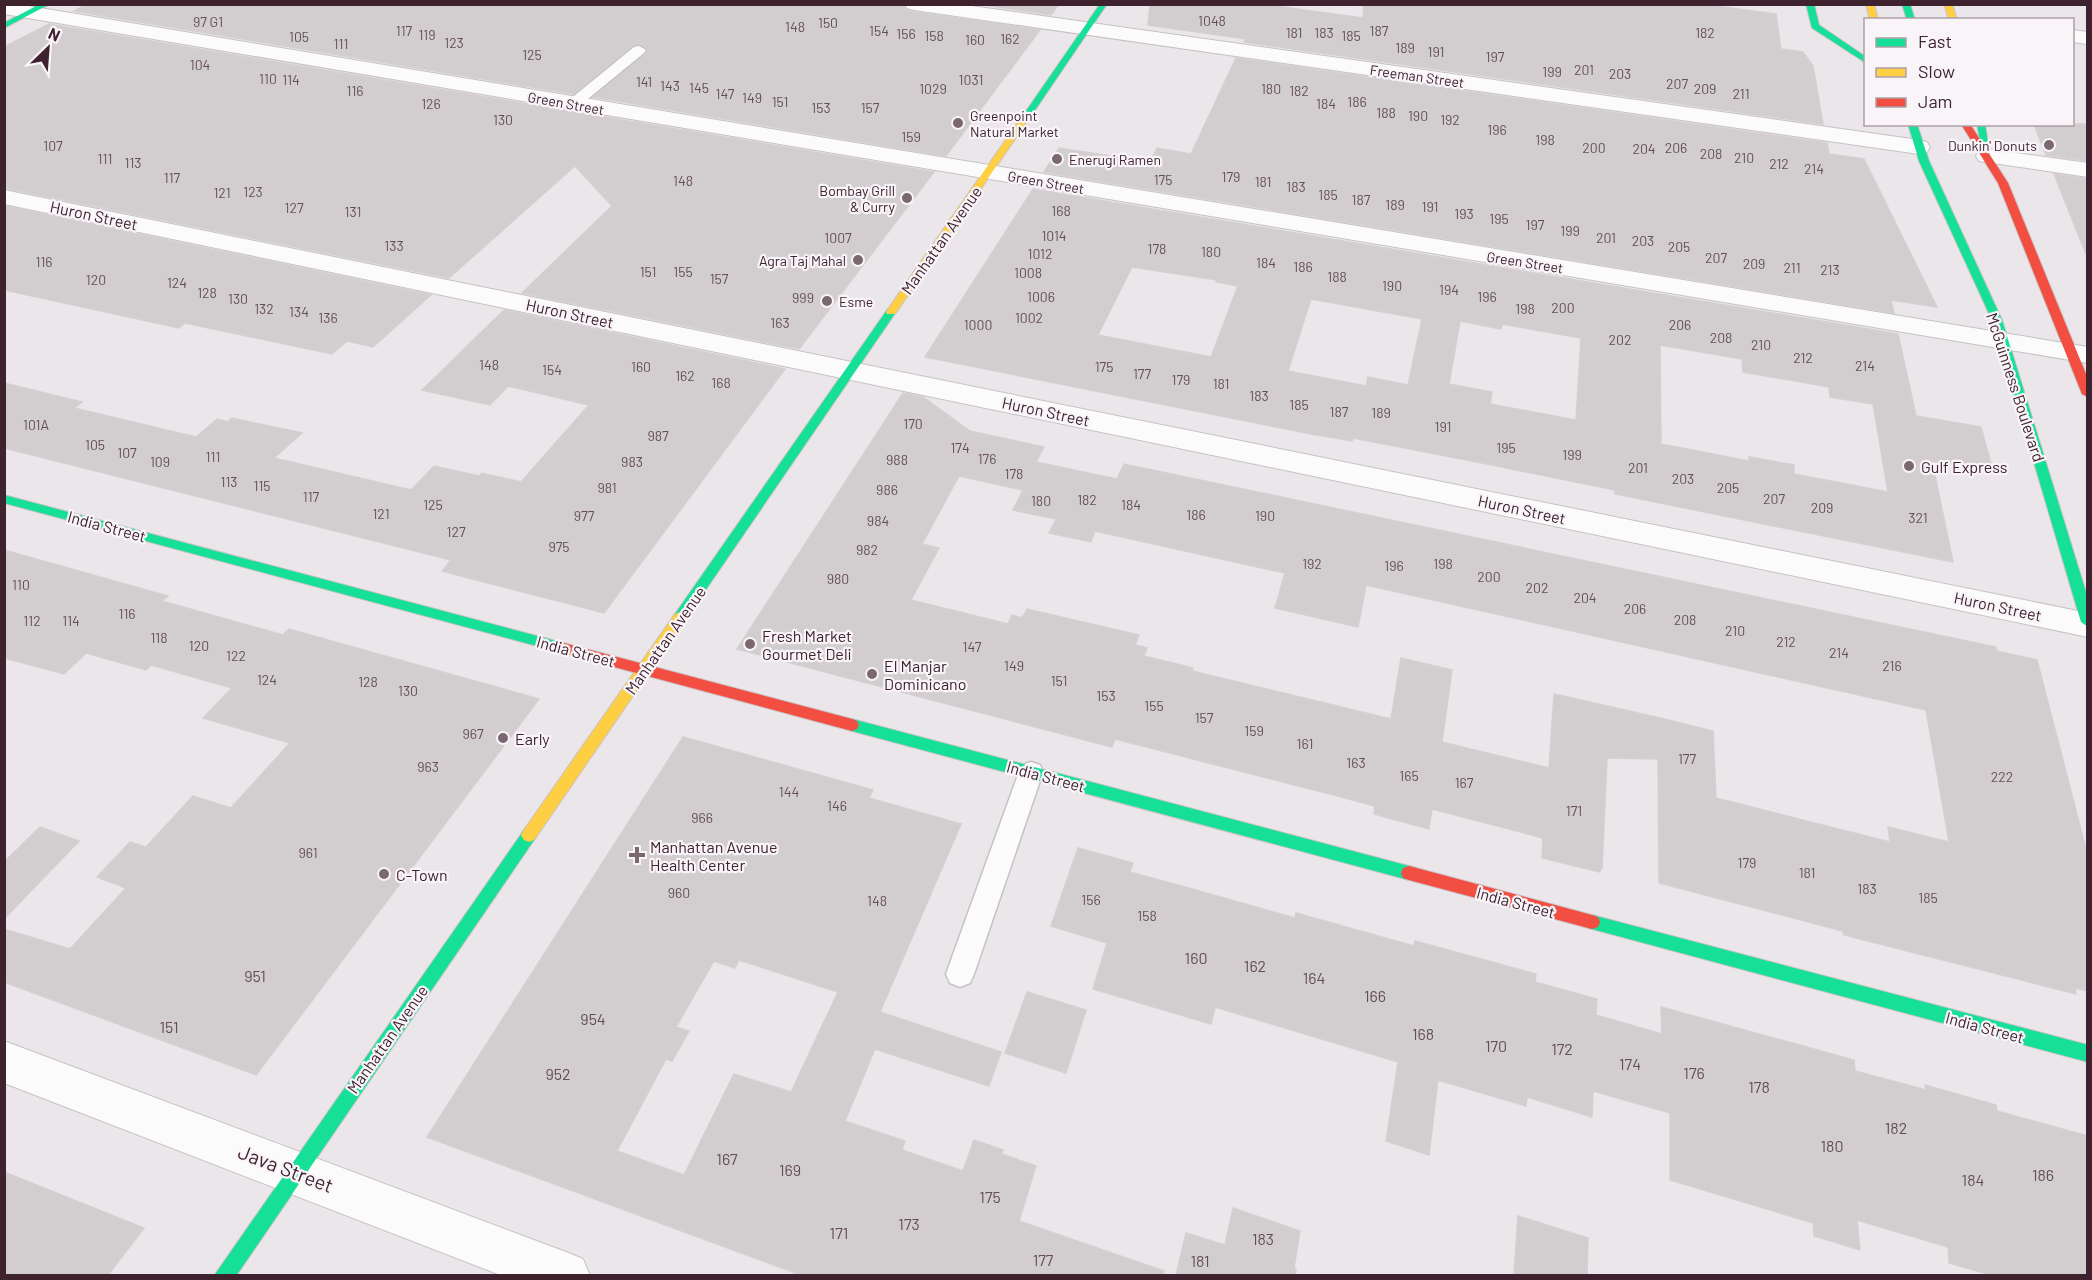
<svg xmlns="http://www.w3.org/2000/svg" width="2092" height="1280" viewBox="0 0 2092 1280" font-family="Barlow,sans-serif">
<rect width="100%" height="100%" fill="#ebe6e9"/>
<g fill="#d2cdcf" stroke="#d4cfd2" stroke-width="1.5" fill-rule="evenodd">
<polygon points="87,4 903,4 906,10 914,12 1040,30 946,156 593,97 646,54 648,49 640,44 633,45 573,94 74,11"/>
<polygon points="977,4 1059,4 1051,15"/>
<polygon points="1150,4 1261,4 1363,18 1364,4 1700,4 1776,14 1781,49 1803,52 1813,66 1823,124 1244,42 1246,39 1148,25"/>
<polygon points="49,24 934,172 799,349 522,293 612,206 575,166 449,278 4,188 4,47"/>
<polygon points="1236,58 1827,143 1829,154 1864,159 1937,307 1891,300 1894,313 1044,172 1059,148 1150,162 1157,148 1191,154"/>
<polygon points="2034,124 2088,124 2088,161 2046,155"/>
<polygon points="2054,174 2088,179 2088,253 2086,254"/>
<path d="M 1033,189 L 1898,334 L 1916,416 L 1981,427 L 1993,471 L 1932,461 L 1953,562 L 1615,494 L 1615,490 L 1482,463 L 1353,438 L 1352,441 L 1311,434 L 925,357 ZM 1132,267 L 1217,280 L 1216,282 L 1238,286 L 1211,357 L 1098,335 ZM 1311,299 L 1422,319 L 1408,385 L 1368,377 L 1366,386 L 1288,371 ZM 1460,321 L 1501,329 L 1502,324 L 1581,338 L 1576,420 L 1490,404 L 1492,392 L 1449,384 ZM 1660,345 L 1742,359 L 1743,372 L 1829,387 L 1830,397 L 1873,404 L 1888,492 L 1794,474 L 1794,465 L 1749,457 L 1749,461 L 1661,444 Z"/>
<polygon points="4,206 431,295 373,347 347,341 332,354 185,323 179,328 4,290"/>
<polygon points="504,310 785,369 604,613 442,571 451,560 4,448 4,383 82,402 74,408 196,437 217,419 228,422 232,418 302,433 274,458 411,490 434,466 479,476 482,473 521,482 589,405 508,386 490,405 422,390"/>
<path d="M 903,393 L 923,397 L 970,431 L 1044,447 L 1036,462 L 1117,479 L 1124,464 L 1996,647 L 1996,651 L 2037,660 L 2088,857 L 2088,991 L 2075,988 L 2076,994 L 1844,935 L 1843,931 L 1659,883 L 1658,759 L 1607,758 L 1602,869 L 1600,868 L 1600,872 L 1542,858 L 1543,838 L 1432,809 L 1429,829 L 1374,814 L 1375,806 L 1322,792 L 1115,739 L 1112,747 L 737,649 ZM 959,476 L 1023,490 L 1013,510 L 1056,519 L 1049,533 L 1091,542 L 1095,531 L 1285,573 L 1275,608 L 1358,627 L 1366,585 L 1926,710 L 1949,842 L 1888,827 L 1890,842 L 1716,798 L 1713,731 L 1660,718 L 1554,694 L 1549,768 L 1442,742 L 1452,670 L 1401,658 L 1391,719 L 1192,671 L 1193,668 L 1144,656 L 1147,648 L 1135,645 L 1139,635 L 1027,609 L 1022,618 L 1012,615 L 1008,624 L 911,600 L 939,548 L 922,544 Z"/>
<polygon points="4,550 168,596 162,601 283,635 289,629 539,699 256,1075 4,982 4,929 70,949 126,888 97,877 130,842 146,847 193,796 231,808 290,743 203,718 232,688 151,665 146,670 86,653 64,674 4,658"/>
<path d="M 683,737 L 873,790 L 869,798 L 961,824 L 880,1012 L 1001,1052 L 989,1086 L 875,1049 L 845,1121 L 905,1141 L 902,1150 L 963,1171 L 974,1140 L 1003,1150 L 1002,1154 L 1036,1166 L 1019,1221 L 1164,1271 L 1163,1275 L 801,1275 L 427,1137 ZM 739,960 L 838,992 L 791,1092 L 734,1074 L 684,1175 L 617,1151 L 666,1059 L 672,1061 L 689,1031 L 676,1027 L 714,961 L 735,968 Z"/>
<polygon points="40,827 79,841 4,919 4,862"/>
<polygon points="1078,848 1133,863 1130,872 1185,887 1295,918 1296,913 1414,946 1415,941 1536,974 1535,982 1597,999 1596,1015 1662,1034 1661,1007 1854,1060 1855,1071 1926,1090 1925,1085 1996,1105 1997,1111 2088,1136 2088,1275 1991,1275 1949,1263 1948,1247 1857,1220 1860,1250 1814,1236 1813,1223 1670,1180 1670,1113 1593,1091 1592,1117 1527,1097 1526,1106 1438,1080 1429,1155 1386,1141 1398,1062 1215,1007 1211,1024 1093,989 1107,943 1051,926"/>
<polygon points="1027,992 1086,1010 1066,1073 1005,1053"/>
<polygon points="4,1172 144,1228 108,1275 4,1275"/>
<polygon points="1233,1208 1300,1231 1294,1268 1296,1269 1295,1275 1176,1275 1186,1233 1225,1245"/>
<polygon points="1518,1216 1588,1238 1587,1275 1514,1275"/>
</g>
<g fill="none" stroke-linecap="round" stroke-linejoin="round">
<g stroke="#c6c1c4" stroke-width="3">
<g id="lane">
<polygon points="639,46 646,50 644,53 578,107 568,107 566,104 568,101 634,47"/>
<polygon points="1031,762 1040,765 1043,772 974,974 970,983 960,987 950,983 946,974 1019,772 1022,765"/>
</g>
</g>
<g stroke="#c6c1c4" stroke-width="2">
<g id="street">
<polygon points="4,4 16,4 2088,347 2088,363 4,14"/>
<polygon points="905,4 957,4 1919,140 1927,142 1930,147 1927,152 1919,154 914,10 907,8"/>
<polygon points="2072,30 2088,32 2088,44 2072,42"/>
<polygon points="1987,149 2088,163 2088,177 1979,161 1976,156 1979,151"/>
<polygon points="4,190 2088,613 2088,637 4,204"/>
<polygon points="4,1041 566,1252 583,1259 590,1276 503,1276 4,1083"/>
</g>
</g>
<g stroke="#cac3c7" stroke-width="2">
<g id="fast">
<polygon points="40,4 50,4 4,28 4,23"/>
<polygon points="1100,4 1107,4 1029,119 1023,119 1022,117"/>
<polygon points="1806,4 1814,4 1819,25 1866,57 1866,63 1812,28"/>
<polygon points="1902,4 1910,4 1915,20 1907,20"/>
<polygon points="1908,124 1917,124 1929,161 2002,320 2088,599 2088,627 2081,622 1992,320 1919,161"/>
<polygon points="1977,124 1985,124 1990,158 1983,156"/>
<polygon points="891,309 896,312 685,620 675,620 673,617 675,614 887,310"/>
<polygon points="4,495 556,641 561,642 563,646 561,650 556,651 4,503"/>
<polygon points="852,719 1409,866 1415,868 1417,873 1415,878 1409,880 852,731 847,729 845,725 847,721"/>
<polygon points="529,828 534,830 537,835 534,840 236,1276 214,1276 524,830"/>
<polygon points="1592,915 2088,1045 2088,1062 1592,929 1586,927 1584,922 1586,917"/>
</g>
</g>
<g stroke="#cac3c7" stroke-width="2">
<g id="slow">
<polygon points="1866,4 1874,4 1878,20 1870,20"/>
<polygon points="1944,4 1952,4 1957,20 1949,20"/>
<polygon points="1023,115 1030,117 895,314 887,314 886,312"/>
<polygon points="680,612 685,614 687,617 685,620 534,840 529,842 524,840 521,835 524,830 675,614"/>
</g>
</g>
<g stroke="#cac3c7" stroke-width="2">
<g id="jam">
<polygon points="1961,124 1970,124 2008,183 2088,379 2088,397 2082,394 1998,183"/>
<polygon points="556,641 852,719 857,721 859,725 857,729 852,731 551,650 549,646 551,642"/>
<polygon points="1409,866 1592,915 1598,917 1600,922 1598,927 1592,929 1409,880 1403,878 1401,873 1403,868"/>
</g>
</g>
<use href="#lane" fill="#fcfbfc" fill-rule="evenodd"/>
<use href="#street" fill="#fcfbfc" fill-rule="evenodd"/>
<use href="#fast" fill="#16e098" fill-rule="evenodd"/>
<use href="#slow" fill="#ffcf43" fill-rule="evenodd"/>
<use href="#jam" fill="#f24e42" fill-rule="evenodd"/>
</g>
<g fill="#7b6770" stroke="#f9f4f8" stroke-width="2">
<circle cx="958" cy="123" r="6"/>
<circle cx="2049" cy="145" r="6"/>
<circle cx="1057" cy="159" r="6"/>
<circle cx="907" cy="198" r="6"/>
<circle cx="858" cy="260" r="6"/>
<circle cx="827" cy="301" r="6"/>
<circle cx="1909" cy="466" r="6"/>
<circle cx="750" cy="644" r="6"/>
<circle cx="872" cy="674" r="6"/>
<circle cx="503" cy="738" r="6"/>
<path d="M634 846h6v6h6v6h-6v6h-6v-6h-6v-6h6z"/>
<circle cx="384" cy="874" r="6"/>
</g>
<g text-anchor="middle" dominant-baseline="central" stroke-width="4.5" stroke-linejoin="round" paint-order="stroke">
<g font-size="14" fill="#644f59">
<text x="1212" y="20">1048</text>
<text x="208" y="21">97 G1</text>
<text x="828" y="22">150</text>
<text x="795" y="26">148</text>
<text x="404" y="30">117</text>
<text x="879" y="30">154</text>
<text x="1379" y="30">187</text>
<text x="1294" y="32">181</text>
<text x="1324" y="32">183</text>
<text x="1705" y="32">182</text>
<text x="906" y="33">156</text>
<text x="427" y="34">119</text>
<text x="934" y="35">158</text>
<text x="1351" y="35">185</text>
<text x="299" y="36">105</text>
<text x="1010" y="38">162</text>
<text x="975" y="39">160</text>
<text x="454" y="42">123</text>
<text x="341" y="43">111</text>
<text x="1405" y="47">189</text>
<text x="1436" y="51">191</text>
<text x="532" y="54">125</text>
<text x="1495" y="56">197</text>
<text x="200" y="64">104</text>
<text x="1584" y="69">201</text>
<text x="1552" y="71">199</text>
<text x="1620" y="73">203</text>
<text x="268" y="78">110</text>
<text x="291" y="79">114</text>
<text x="971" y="79">1031</text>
<text x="644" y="81">141</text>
<text x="1677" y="83">207</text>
<text x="670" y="85">143</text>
<text x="699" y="87">145</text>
<text x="933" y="88">1029</text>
<text x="1271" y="88">180</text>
<text x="1705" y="88">209</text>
<text x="355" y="90">116</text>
<text x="1299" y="90">182</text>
<text x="725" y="93">147</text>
<text x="1741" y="93">211</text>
<text x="752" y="97">149</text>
<text x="780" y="101">151</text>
<text x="1357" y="101">186</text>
<text x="431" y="103">126</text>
<text x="1326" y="103">184</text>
<text x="821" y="107">153</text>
<text x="870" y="107">157</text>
<text x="1386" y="112">188</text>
<text x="1418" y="115">190</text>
<text x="503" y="119">130</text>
<text x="1450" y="119">192</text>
<text x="1497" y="129">196</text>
<text x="911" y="136">159</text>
<text x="1545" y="139">198</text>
<text x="53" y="145">107</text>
<text x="1594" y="147">200</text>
<text x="1676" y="147">206</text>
<text x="1644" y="148">204</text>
<text x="1711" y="153">208</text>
<text x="1744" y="157">210</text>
<text x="105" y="158">111</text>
<text x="133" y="162">113</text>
<text x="1779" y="163">212</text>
<text x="1814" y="168">214</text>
<text x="1231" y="176">179</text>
<text x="172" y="177">117</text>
<text x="1163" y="179">175</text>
<text x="683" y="180">148</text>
<text x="1263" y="181">181</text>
<text x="1296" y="186">183</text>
<text x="253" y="191">123</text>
<text x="222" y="192">121</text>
<text x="1328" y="194">185</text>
<text x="1361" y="199">187</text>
<text x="1395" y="204">189</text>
<text x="1430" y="206">191</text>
<text x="294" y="207">127</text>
<text x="1061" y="210">168</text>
<text x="353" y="211">131</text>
<text x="1464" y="213">193</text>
<text x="1499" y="218">195</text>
<text x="1535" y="224">197</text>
<text x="1570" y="230">199</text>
<text x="1054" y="235">1014</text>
<text x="838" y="237">1007</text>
<text x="1606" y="237">201</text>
<text x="1643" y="240">203</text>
<text x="394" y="245">133</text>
<text x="1679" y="246">205</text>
<text x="1157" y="248">178</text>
<text x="1211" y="251">180</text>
<text x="1040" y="253">1012</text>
<text x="1716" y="257">207</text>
<text x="44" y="261">116</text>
<text x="1266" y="262">184</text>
<text x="1754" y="263">209</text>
<text x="1303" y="266">186</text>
<text x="1792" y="267">211</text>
<text x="1830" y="269">213</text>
<text x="648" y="271">151</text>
<text x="683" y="271">155</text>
<text x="1028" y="272">1008</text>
<text x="1337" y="276">188</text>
<text x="719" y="278">157</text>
<text x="96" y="279">120</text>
<text x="177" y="282">124</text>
<text x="1392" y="285">190</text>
<text x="1449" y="289">194</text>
<text x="207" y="292">128</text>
<text x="1041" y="296">1006</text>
<text x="1487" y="296">196</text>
<text x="803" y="297">999</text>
<text x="238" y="298">130</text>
<text x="1563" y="307">200</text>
<text x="264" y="308">132</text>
<text x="1525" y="308">198</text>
<text x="299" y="311">134</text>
<text x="328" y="317">136</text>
<text x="1029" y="317">1002</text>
<text x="780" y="322">163</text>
<text x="978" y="324">1000</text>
<text x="1680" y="324">206</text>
<text x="1721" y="337">208</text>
<text x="1620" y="339">202</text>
<text x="1761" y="344">210</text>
<text x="1803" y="357">212</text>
<text x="489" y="364">148</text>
<text x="1865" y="365">214</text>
<text x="641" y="366">160</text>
<text x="1104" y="366">175</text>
<text x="552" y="369">154</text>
<text x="1142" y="373">177</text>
<text x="685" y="375">162</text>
<text x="1181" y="379">179</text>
<text x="721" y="382">168</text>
<text x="1221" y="383">181</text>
<text x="1259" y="395">183</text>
<text x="1299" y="404">185</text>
<text x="1339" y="411">187</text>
<text x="1381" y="412">189</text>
<text x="913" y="423">170</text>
<text x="36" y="424">101A</text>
<text x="1443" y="426">191</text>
<text x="658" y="435">987</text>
<text x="95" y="444">105</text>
<text x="960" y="447">174</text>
<text x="1506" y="447">195</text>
<text x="127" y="452">107</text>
<text x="1572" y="454">199</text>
<text x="213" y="456">111</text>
<text x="987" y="458">176</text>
<text x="897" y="459">988</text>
<text x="160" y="461">109</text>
<text x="632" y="461">983</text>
<text x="1638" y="467">201</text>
<text x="1014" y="473">178</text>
<text x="1683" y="478">203</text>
<text x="229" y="481">113</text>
<text x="262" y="485">115</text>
<text x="607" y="487">981</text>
<text x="1728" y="487">205</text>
<text x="887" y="489">986</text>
<text x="311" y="496">117</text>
<text x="1774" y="498">207</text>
<text x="1087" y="499">182</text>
<text x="1041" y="500">180</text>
<text x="433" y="504">125</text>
<text x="1131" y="504">184</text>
<text x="1822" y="507">209</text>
<text x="381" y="513">121</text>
<text x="1196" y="514">186</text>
<text x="584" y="515">977</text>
<text x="1265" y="515">190</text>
<text x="1918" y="517">321</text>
<text x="878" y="520">984</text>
<text x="456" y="531">127</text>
<text x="559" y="546">975</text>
<text x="867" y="549">982</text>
<text x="1312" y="563">192</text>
<text x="1443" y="563">198</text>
<text x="1394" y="565">196</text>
<text x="1489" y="576">200</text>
<text x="838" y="578">980</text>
<text x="21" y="584">110</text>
<text x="1537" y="587">202</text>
<text x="1585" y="597">204</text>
<text x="1635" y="608">206</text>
<text x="127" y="613">116</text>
<text x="1685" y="619">208</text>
<text x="32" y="620">112</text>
<text x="71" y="620">114</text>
<text x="1735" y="630">210</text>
<text x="159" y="637">118</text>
<text x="1786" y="641">212</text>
<text x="199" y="645">120</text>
<text x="972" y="646">147</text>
<text x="1839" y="652">214</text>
<text x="236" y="655">122</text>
<text x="1014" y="665">149</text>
<text x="1892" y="665">216</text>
<text x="267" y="679">124</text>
<text x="1059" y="680">151</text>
<text x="368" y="681">128</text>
<text x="408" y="690">130</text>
<text x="1106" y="695">153</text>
<text x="1154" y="705">155</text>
<text x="1204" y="717">157</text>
<text x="1254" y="730">159</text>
<text x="473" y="733">967</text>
<text x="1305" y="743">161</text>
<text x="1687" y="758">177</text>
<text x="1356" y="762">163</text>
<text x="428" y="766">963</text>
<text x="1409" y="775">165</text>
<text x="2002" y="776">222</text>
<text x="1464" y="782">167</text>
<text x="789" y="791">144</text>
<text x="837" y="805">146</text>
<text x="1574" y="810">171</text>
<text x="702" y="817">966</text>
<text x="308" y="852">961</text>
<text x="1747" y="862">179</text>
<text x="1807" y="872">181</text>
<text x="1867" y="888">183</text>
<text x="679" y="892">960</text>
<text x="1928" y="897">185</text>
<text x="1091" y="899">156</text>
<text x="877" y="900">148</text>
<text x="1147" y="915">158</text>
</g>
<g font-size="14" fill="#3e232f" stroke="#f9f4f8">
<text transform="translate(1417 76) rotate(8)">Freeman Street</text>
<text transform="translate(566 103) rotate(10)">Green Street</text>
<text transform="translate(1046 182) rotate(10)">Green Street</text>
<text transform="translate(1525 262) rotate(9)">Green Street</text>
</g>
<g font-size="14" fill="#3e232f" stroke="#f9f4f8" text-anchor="start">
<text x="970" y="115">Greenpoint<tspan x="970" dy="16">Natural Market</tspan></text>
<text x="2037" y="145" text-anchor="end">Dunkin' Donuts</text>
<text x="1069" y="159">Enerugi Ramen</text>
<text x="895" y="190" text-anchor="end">Bombay Grill<tspan x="895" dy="16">&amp; Curry</tspan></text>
<text x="846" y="260" text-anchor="end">Agra Taj Mahal</text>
<text x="839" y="301">Esme</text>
</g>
<g font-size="16" fill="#3e232f" stroke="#f9f4f8">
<text transform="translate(94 215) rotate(12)">Huron Street</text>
<text transform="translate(941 240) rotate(-55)">Manhattan Avenue</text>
<text transform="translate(570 313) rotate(12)">Huron Street</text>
<text transform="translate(2016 387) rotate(72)">McGuinness Boulevard</text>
<text transform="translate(1046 411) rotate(12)">Huron Street</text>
<text transform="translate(1522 509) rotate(12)">Huron Street</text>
<text transform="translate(107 526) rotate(15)">India Street</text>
<text transform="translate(1998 606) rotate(12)">Huron Street</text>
<text transform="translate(665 640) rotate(-55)">Manhattan Avenue</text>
<text transform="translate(576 651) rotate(15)">India Street</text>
<text transform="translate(1046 776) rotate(15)">India Street</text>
<text transform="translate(1516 902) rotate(15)">India Street</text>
<text transform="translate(1985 1027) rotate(15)">India Street</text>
<text transform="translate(387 1039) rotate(-55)">Manhattan Avenue</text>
</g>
<g font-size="16" fill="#3e232f" stroke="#f9f4f8" text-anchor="start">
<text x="1921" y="466">Gulf Express</text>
<text x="762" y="635">Fresh Market<tspan x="762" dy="18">Gourmet Deli</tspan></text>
<text x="884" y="665">El Manjar<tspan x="884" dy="18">Dominicano</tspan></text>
<text x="515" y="738">Early</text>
<text x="650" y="846">Manhattan Avenue<tspan x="650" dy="18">Health Center</tspan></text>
<text x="396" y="874">C-Town</text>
</g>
<g font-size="16" fill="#644f59">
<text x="1196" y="957">160</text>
<text x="1255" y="965">162</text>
<text x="255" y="975">951</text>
<text x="1314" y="977">164</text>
<text x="1375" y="995">166</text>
<text x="593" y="1018">954</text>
<text x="169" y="1026">151</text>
<text x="1423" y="1033">168</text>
<text x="1496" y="1045">170</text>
<text x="1562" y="1048">172</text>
<text x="1630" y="1063">174</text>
<text x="1694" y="1072">176</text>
<text x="558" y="1073">952</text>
<text x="1759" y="1086">178</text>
<text x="1896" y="1127">182</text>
<text x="1832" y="1145">180</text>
<text x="727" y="1158">167</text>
<text x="790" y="1169">169</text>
<text x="2043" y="1174">186</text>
<text x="1973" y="1179">184</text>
<text x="990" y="1196">175</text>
<text x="909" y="1223">173</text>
<text x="839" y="1232">171</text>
<text x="1263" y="1238">183</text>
<text x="1043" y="1259">177</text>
<text x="1200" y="1260">181</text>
</g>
<g font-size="20" fill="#3e232f" stroke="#f9f4f8">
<text transform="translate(286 1168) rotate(21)">Java Street</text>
</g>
</g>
<rect width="2092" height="1280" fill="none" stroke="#3e232f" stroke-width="12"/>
<rect x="1864" y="18" width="210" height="108" fill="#f9f4f8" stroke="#aea0a8" stroke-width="1.5"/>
<rect x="1876" y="38" width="30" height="9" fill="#16e098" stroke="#aea0a8" stroke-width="1.5"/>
<text x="1918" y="48" font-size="18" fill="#3e232f">Fast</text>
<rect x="1876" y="68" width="30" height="9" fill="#ffcf43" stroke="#aea0a8" stroke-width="1.5"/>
<text x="1918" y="78" font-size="18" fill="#3e232f">Slow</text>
<rect x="1876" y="98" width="30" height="9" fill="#f24e42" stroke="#aea0a8" stroke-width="1.5"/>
<text x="1918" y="108" font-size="18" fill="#3e232f">Jam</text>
<g transform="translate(48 48) rotate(25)" stroke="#f9f4f8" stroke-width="4.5" paint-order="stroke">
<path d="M0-4.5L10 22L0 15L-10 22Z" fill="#3e232f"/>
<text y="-9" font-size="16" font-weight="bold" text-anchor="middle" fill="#3e232f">N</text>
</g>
</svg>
